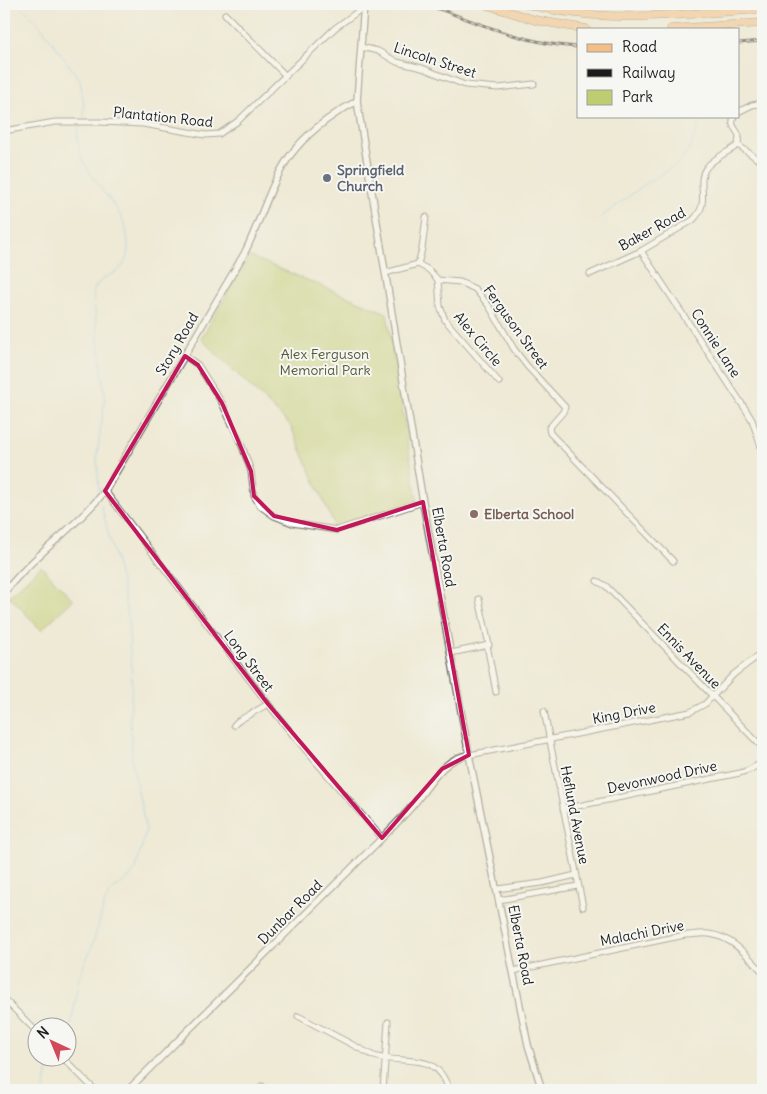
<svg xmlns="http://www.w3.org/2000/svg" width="767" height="1094" viewBox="0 0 767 1094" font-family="Delius,sans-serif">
<rect width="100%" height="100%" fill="#f6f6f2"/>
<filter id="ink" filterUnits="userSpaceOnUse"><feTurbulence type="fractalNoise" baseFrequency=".02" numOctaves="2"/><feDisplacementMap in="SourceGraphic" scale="10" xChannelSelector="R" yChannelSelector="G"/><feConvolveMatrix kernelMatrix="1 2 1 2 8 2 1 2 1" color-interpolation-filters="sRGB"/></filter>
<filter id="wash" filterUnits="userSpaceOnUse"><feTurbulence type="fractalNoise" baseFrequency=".0096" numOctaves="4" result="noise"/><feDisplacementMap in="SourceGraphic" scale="20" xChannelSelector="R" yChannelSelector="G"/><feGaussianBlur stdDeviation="1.12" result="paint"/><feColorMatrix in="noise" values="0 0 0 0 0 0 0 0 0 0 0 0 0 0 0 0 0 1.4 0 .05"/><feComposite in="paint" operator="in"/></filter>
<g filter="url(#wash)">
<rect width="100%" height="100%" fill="#eeead5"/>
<g fill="#becd6f" stroke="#6d7446">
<polygon points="249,256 387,313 417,501 335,527 290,425 201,339"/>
<polygon points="41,566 73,600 41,630 9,596"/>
</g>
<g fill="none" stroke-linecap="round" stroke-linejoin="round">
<g stroke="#6dbae7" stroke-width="1">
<polyline points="19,4 40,25 80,80 84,105 84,118"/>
<polyline points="669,4 670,11"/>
<path d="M 80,126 C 67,156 107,191 120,215 C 125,223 127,234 128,244 C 129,282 98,268 93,294 L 105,397 L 97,456 L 99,494"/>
<polyline points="600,218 644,185 680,162 690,148 702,116"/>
<polyline points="68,1039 72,1020 79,976 92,947 104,905 110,892 129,878 136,869 146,830 132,762 130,720 132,680 128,619 121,582 101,504"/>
<polyline points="44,1090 49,1065 54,1056"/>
</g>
</g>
</g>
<g filter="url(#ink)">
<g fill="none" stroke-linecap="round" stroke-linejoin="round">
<g stroke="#66645d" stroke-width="7">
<g id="minor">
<polyline points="225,14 286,76"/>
<polyline points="361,47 378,51 397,62 422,68 465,85 498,88 534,84"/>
<polyline points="738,112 752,105 763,103"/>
<polyline points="4,131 55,122 100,122 143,124 205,135 219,134 238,121 335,28 364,7"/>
<polyline points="738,145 763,163"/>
<polyline points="641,251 746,410 752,420 763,453"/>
<polyline points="418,264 422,249 426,217"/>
<polyline points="385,273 418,264 429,270 438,280 460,282 475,289 489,306 514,349 527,366 565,407 563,412 549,428 550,433 673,561"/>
<path d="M 590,274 L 641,251 L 693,220 C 712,202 695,183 706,168 C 713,158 729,152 738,145 C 738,142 739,139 739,136 C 736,127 730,128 734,116"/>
<polyline points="438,280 440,306 445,320 499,382"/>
<polyline points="185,356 198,365 222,403 242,446 251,471 254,496 260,506 274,516 292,523 337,530 423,502"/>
<polyline points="105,491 268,704 297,740 382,838"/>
<polyline points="597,581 606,586 763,748"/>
<polyline points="487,645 496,692"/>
<polyline points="451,653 489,645 479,599"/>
<polyline points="544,711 583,907"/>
<polyline points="234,725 238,721 268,704"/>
<polyline points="469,755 690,712 705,704 734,674 763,652"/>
<polyline points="563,809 740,773 751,769 763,762"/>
<polyline points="497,889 542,883 576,875"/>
<polyline points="499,900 578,886"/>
<path d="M 513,971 L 685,935 C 692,935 701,933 709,934 C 733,937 747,956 763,972"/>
<polyline points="4,999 38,1033"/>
<path d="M 298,1016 L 374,1056 C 406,1066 436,1049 449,1090"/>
<polyline points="61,1056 95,1090"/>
<polyline points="262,1086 266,1090"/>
<polyline points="383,1090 388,1022"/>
</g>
</g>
<g stroke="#66645d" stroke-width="8">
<g id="tertiary">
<polyline points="364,4 357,101 423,502 469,755 528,1045 542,1090"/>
<path d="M 4,593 C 33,555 75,529 105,491 L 244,254 C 260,223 269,186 289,157 C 307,132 331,115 357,101"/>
<path d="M 128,1090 L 382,838 C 393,827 404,816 414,804 C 429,786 444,757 469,755"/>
</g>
</g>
<g stroke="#66645d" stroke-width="9">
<g id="primary">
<polyline points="484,4 535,20 586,29"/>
<path d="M 527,4 C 604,25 685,14 763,9"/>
<polyline points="671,29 763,23"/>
</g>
</g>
<use href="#minor" stroke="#fff" stroke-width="5"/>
<use href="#tertiary" stroke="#fff" stroke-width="5.5"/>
<use href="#primary" stroke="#f6be87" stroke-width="8"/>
<g stroke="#1c1c1c" stroke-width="3">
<g id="rail">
<path d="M 426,4 C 475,22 525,44 578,47"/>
<polyline points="738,43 763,41"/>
</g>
</g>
<use href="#rail" stroke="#f6f6f2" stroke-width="1" stroke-dasharray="4" stroke-linecap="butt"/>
</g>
</g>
<path d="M0 0H767V1094H0ZM 185,356 L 198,365 L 222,403 L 251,471 L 254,496 L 274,516 L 337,530 L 423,502 L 469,755 L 442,769 L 382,838 L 268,704 L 105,491 Z" fill="#eeead5" fill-opacity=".55" fill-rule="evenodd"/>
<path fill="none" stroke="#c2185b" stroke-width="4" stroke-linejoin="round" d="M 185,356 L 198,365 L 222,403 L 251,471 L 254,496 L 274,516 L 337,530 L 423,502 L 469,755 L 442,769 L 382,838 L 268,704 L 105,491 Z"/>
<circle fill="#6b7280" stroke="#f6f6f2" stroke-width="2" cx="327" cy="178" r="5"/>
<circle fill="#8d6e63" stroke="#f6f6f2" stroke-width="2" cx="474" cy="514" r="5"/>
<g text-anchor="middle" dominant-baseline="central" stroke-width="4" stroke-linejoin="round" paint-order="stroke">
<g font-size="14" fill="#1c1c1c" stroke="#f6f6f2">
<text transform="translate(435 60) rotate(18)">Lincoln Street</text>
<text transform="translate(163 117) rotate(6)">Plantation Road</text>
<text transform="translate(652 229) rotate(-29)">Baker Road</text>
<text transform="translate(516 327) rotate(54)">Ferguson Street</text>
<text transform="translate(478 339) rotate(50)">Alex Circle</text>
<text transform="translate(716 343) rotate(57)">Connie Lane</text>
<text transform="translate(177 344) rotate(-60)">Story Road</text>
<text transform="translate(444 547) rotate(80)">Elberta Road</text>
<text transform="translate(689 656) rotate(46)">Ennis Avenue</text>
<text transform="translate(249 661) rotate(53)">Long Street</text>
<text transform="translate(624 713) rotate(-11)">King Drive</text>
<text transform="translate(662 777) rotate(-12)">Devonwood Drive</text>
<text transform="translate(575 815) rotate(79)">Heflund Avenue</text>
<text transform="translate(290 912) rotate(-45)">Dunbar Road</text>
<text transform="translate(642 933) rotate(-11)">Malachi Drive</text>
<text transform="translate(521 945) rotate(79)">Elberta Road</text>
</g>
<g font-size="14" font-weight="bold" fill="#5b616d" stroke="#f6f6f2" text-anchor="start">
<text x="337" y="170">Springfield<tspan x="337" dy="16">Church</tspan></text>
</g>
<g font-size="14" fill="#555a39" stroke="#f6f6f2">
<text x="325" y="354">Alex Ferguson<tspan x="325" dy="16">Memorial Park</tspan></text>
</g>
<g font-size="14" font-weight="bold" fill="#785e54" stroke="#f6f6f2" text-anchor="start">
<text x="484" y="514">Elberta School</text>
</g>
</g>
<rect width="767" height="1094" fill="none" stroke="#f6f6f2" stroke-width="20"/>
<rect x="577" y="28" width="162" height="90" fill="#f6f6f2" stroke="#9f9f9c"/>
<rect x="587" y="44" width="25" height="8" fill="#f6be87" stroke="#9f9f9c"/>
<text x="622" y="52" font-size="15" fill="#1c1c1c">Road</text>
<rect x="587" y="69" width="25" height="8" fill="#1c1c1c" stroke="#9f9f9c"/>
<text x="622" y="78" font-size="15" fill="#1c1c1c">Railway</text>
<rect x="587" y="90" width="25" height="15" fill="#becd6f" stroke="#9f9f9c"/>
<text x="622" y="102" font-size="15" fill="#1c1c1c">Park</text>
<g transform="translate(52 1042) rotate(316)"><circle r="24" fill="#f6f6f2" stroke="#9f9f9c"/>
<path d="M0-4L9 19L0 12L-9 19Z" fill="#d1495b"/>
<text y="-8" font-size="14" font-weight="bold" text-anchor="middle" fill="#1c1c1c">N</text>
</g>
</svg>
